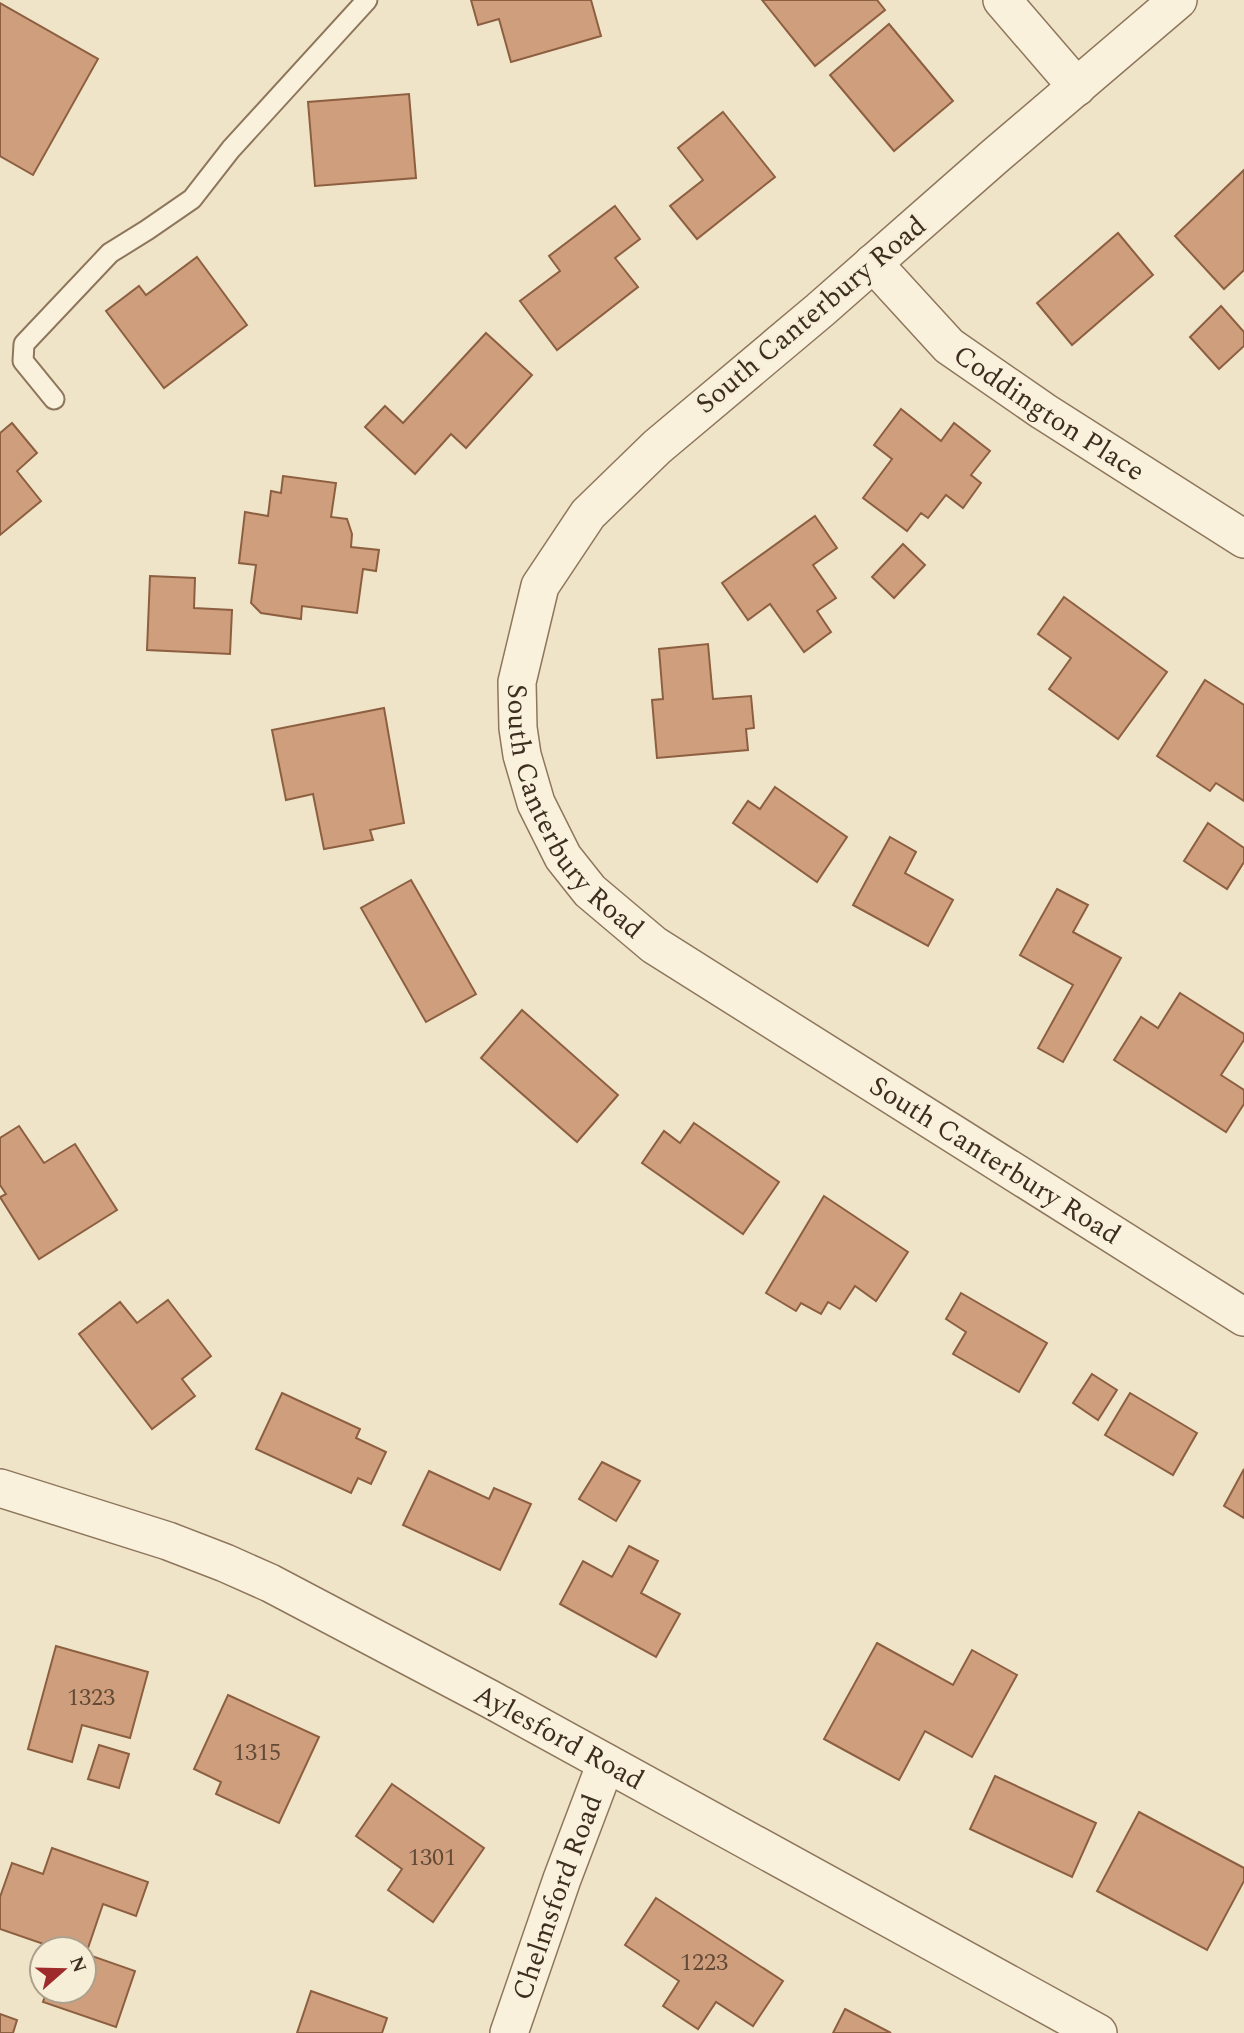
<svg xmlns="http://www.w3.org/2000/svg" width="1244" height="2033" viewBox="0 0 1244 2033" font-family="Spectral,serif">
<rect width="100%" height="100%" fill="#f0e4c8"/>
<g fill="#cf9f7d" stroke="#8d5f41" stroke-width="2">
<polygon points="471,0 591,0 601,36 511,62 499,19 478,25"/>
<polygon points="762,0 877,0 885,10 815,66"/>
<polygon points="0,3 98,59 33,175 0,156"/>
<polygon points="889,24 953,101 894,151 830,75"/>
<polygon points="409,94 416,178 315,186 308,102"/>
<polygon points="723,112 775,177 697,239 670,206 703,180 678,148"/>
<polygon points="1244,170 1244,270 1224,289 1175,236"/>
<polygon points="615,206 640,239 615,258 638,287 557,350 520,301 560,271 549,256"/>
<polygon points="1118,233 1153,275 1072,345 1037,303"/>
<polygon points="197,257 247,325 164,388 106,311 139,286 146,295"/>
<polygon points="1221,306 1244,332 1244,346 1219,369 1190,337"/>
<polygon points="486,333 532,375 466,448 451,434 415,474 365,427 385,406 403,423"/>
<polygon points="901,409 941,441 954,423 990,451 971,475 981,483 963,508 946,495 928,518 921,513 907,531 863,498 892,459 874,445"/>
<polygon points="12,423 37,453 17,471 41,501 0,535 0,433"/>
<polygon points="283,476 336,483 331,517 347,519 352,534 351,547 379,550 376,571 363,569 357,613 302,606 301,619 261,613 251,603 256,565 239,563 245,512 268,516 271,491 281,493"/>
<polygon points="815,516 837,548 813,565 836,598 817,611 831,632 804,652 770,604 748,620 722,583"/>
<polygon points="903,544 925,565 894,598 872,577"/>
<polygon points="150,576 195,578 194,608 232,610 230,654 147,650"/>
<polygon points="1064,597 1167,672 1118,739 1049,689 1071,658 1038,634"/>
<polygon points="708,644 713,699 751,696 754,728 746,729 748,750 657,758 652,700 663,699 659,649"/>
<polygon points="1205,680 1244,705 1244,801 1216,783 1210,791 1157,756"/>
<polygon points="384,708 404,823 370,830 373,840 324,849 313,794 286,800 272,730"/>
<polygon points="775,787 847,837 817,882 733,823 748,801 760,809"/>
<polygon points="1208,823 1244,848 1244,862 1227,889 1184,861"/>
<polygon points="890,837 916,852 905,873 953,900 928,946 853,905"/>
<polygon points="411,880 476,994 426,1022 361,908"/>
<polygon points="1057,889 1088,905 1073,932 1121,958 1063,1062 1038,1048 1073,985 1020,955"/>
<polygon points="1180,993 1244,1034 1244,1040 1221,1075 1244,1090 1244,1104 1226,1132 1114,1060 1141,1017 1158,1028"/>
<polygon points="522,1010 618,1095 577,1142 481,1058"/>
<polygon points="694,1123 779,1182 743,1234 642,1163 664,1131 680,1143"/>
<polygon points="19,1126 44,1163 75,1144 117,1210 39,1259 0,1197 6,1194 0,1185 0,1138"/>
<polygon points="824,1196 908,1252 876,1301 855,1286 840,1309 828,1302 821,1314 801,1303 796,1311 766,1293"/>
<polygon points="961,1293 1047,1343 1019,1392 953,1354 966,1332 946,1319"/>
<polygon points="168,1300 211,1356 182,1379 195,1396 152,1429 79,1334 120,1302 137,1323"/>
<polygon points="1092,1374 1117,1390 1098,1420 1073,1403"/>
<polygon points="282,1393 360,1429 356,1438 386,1452 371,1484 358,1478 351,1493 256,1449"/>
<polygon points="1130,1393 1197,1433 1173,1475 1105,1435"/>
<polygon points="602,1462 640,1481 616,1521 579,1499"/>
<polygon points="1244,1469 1244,1518 1224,1506"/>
<polygon points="429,1471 489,1499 494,1488 531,1504 500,1570 403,1525"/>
<polygon points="629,1546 658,1561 641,1593 680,1614 656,1657 560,1604 583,1561 612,1577"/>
<polygon points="877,1643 953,1685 972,1650 1017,1675 972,1757 925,1731 899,1780 824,1739"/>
<polygon points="56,1646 148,1672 130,1738 82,1725 72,1762 28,1749"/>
<polygon points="228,1695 319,1737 279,1823 216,1794 221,1782 194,1769"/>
<polygon points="99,1745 129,1754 119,1788 88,1779"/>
<polygon points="995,1776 1096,1823 1072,1877 970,1829"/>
<polygon points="392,1784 484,1848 433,1922 388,1890 402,1869 356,1836"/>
<polygon points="1139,1812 1244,1868 1244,1881 1207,1950 1097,1891"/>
<polygon points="52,1848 148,1882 136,1916 103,1904 86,1954 135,1971 116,2027 43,2002 47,1991 84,1991 84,1949 58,1949 0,1929 0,1897 12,1863 43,1874"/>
<polygon points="656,1898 783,1981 753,2026 716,2002 698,2029 663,2006 679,1981 625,1945"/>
<polygon points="311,1991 387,2018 382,2033 297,2033"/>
<polygon points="845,2009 891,2033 833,2033"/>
<polygon points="0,2014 17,2020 13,2033 0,2033"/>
</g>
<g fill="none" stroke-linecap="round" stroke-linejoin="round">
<g stroke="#8d765c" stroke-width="23">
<polyline id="lane" points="54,399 23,361 24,344 110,253 147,230 192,199 231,149 367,0"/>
</g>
<g stroke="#8d765c" stroke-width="40">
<g id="street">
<polyline points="1002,0 1077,87"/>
<path id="s1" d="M 1178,0 L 994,157 L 820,310 L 657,447 L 588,514 L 540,586 L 517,682 L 518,728 L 522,755 L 536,803 L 563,857 L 590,891 L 654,945 L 1244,1317"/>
<path id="s2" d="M 873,263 L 949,346 L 1043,411 L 1244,539"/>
<path id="s3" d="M 0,1488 L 168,1541 L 225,1563 L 270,1583 L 490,1699 L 1098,2033"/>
<path id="s4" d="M 509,2033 L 562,1879 L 606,1763"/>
</g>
</g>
<use href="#lane" stroke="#faf1dc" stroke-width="19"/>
<use href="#street" stroke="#faf1dc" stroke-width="37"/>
</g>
<g text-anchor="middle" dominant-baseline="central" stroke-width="5" stroke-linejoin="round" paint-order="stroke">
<g font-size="24" fill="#624a37">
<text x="91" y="1698">1323</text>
<text x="257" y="1753">1315</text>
<text x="432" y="1858">1301</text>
<text x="704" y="1963">1223</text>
</g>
<g font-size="28" fill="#3d2e20" stroke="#f7eed8">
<text transform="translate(811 315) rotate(-40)">South Canterbury Road</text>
<text stroke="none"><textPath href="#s2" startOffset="233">Coddington Place</textPath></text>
<text stroke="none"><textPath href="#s1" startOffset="1115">South Canterbury Road</textPath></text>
<text stroke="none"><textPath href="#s1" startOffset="1682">South Canterbury Road</textPath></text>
<text stroke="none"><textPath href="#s3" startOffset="614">Aylesford Road</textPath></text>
<text stroke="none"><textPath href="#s4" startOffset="144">Chelmsford Road</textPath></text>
</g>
</g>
<g transform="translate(63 1970) rotate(70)"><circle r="33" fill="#f7eed8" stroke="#ada18e" stroke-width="2"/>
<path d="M0-5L12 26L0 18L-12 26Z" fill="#9e2a2b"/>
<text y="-10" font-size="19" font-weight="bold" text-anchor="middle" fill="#3d2e20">N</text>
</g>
</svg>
